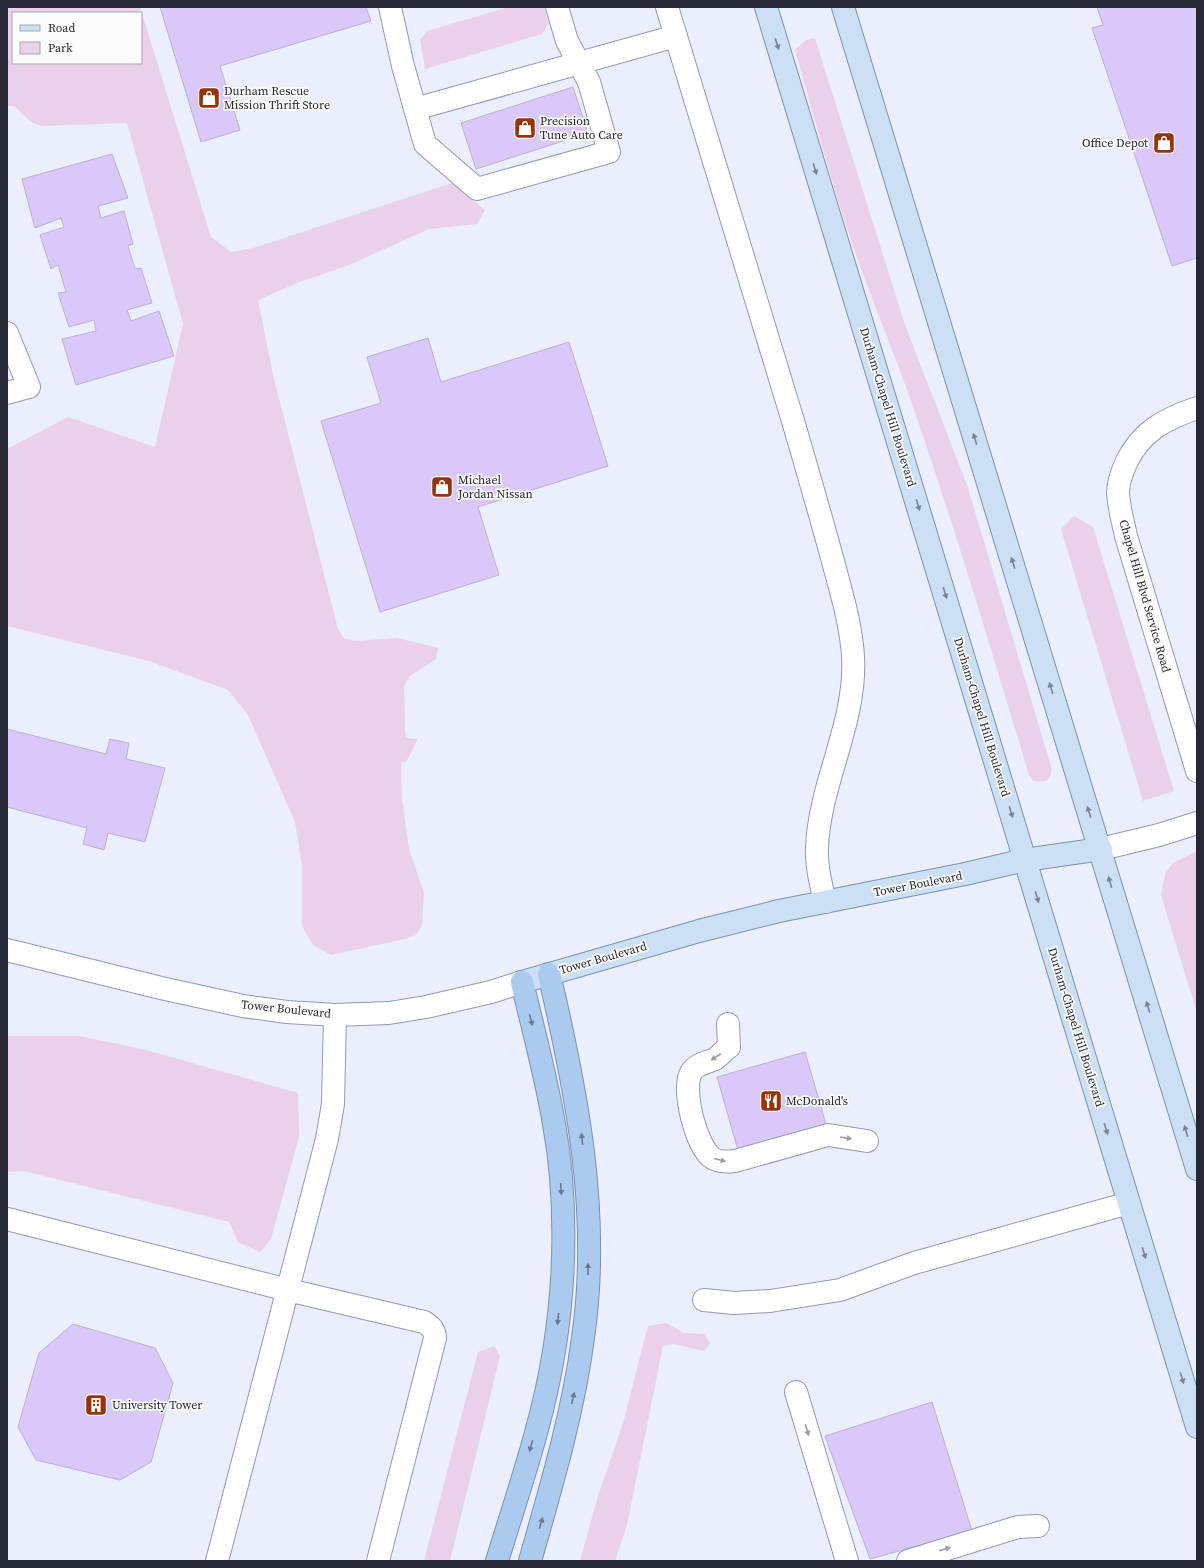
<svg xmlns="http://www.w3.org/2000/svg" width="1204" height="1568" viewBox="0 0 1204 1568" font-family="'Source Serif 4',serif">
<rect width="100%" height="100%" fill="#ebeefc"/>
<g fill="#ead0eb" fill-rule="evenodd">
<path d="M 7,7 L 140,7 L 211,237 L 231,252 L 253,248 L 452,183 L 485,210 L 477,224 L 429,229 L 349,265 L 297,283 L 258,300 L 273,375 L 338,629 L 344,638 L 354,641 L 397,638 L 438,648 L 436,659 L 410,676 L 404,686 L 405,731 L 406,738 L 418,739 L 406,762 L 401,762 L 402,798 L 409,849 L 424,893 L 422,926 L 416,935 L 405,939 L 331,955 L 313,945 L 302,926 L 302,866 L 295,822 L 248,715 L 228,690 L 149,661 L 7,626 L 7,449 L 68,417 L 155,447 L 183,324 L 127,123 L 42,126 L 31,122 L 14,106 L 7,106 ZM 13,13 L 141,13 L 141,63 L 13,63 Z"/>
<polygon points="509,7 544,7 548,24 542,34 425,69 420,40 427,31"/>
<path d="M 815,38 L 905,325 L 967,485 L 1051,766 C 1054,778 1044,784 1033,781 L 1029,775 C 993,656 958,538 918,421 C 900,367 878,316 859,263 C 834,194 816,121 795,50 L 806,40 Z"/>
<polygon points="1074,516 1093,527 1174,791 1143,801 1061,529"/>
<polygon points="1197,851 1197,1013 1161,895 1165,874 1173,863"/>
<polygon points="7,1036 79,1036 146,1050 298,1093 299,1137 271,1239 260,1252 238,1242 229,1222 24,1171 7,1172"/>
<polygon points="666,1323 684,1333 704,1334 710,1343 704,1351 674,1344 663,1346 627,1525 615,1561 580,1561 597,1499 623,1423 648,1326"/>
<polygon points="494,1346 500,1356 450,1561 424,1561 478,1352"/>
</g>
<g fill="#d9c8f9" stroke="#bbb1d2">
<polygon points="160,7 366,7 371,21 220,66 240,130 201,142"/>
<polygon points="1097,7 1197,7 1197,258 1172,266 1092,28 1103,25"/>
<polygon points="573,87 588,133 476,169 461,123"/>
<polygon points="112,154 128,198 98,206 101,218 124,211 133,244 128,246 135,269 141,268 152,303 127,310 131,321 159,311 174,356 76,385 62,339 96,331 94,320 69,327 58,293 66,292 58,265 51,269 40,235 64,227 61,218 35,228 22,179"/>
<polygon points="428,338 441,382 569,342 608,466 478,507 499,575 380,612 321,421 381,403 367,357"/>
<polygon points="7,729 106,754 110,739 129,743 126,759 165,768 145,842 108,833 104,850 83,844 87,828 7,807"/>
<polygon points="805,1052 826,1124 738,1150 717,1077"/>
<polygon points="73,1324 155,1348 173,1383 151,1462 120,1480 36,1460 18,1427 39,1353"/>
<polygon points="932,1402 972,1531 870,1559 825,1436"/>
</g>
<g fill="none" stroke-linecap="round" stroke-linejoin="round">
<g stroke="#9299b9" stroke-width="24">
<g id="minor">
<polyline points="390,7 403,66 425,144 477,189 609,152 589,82 567,41 557,7"/>
<path d="M 667,7 C 709,145 751,283 793,421 C 807,469 821,517 834,565 C 842,595 851,625 853,656 C 857,722 820,781 817,847 C 816,866 821,884 825,902"/>
<polyline points="415,109 676,36"/>
<polyline points="7,333 29,387 7,393"/>
<path d="M 1197,408 C 1165,419 1141,431 1126,463 C 1122,472 1118,484 1118,493 C 1119,508 1123,522 1126,536 L 1197,771"/>
<polyline points="1101,849 1159,835 1197,823"/>
<polyline points="7,950 161,988 243,1006 287,1012 335,1015 389,1013 426,1007 491,992 522,982"/>
<path d="M 728,1024 L 729,1047 C 724,1050 720,1056 715,1059 C 706,1063 694,1064 690,1075 C 683,1094 696,1144 711,1157 C 717,1162 727,1162 735,1161 L 828,1135 L 867,1141"/>
<path d="M 7,1219 L 288,1290 L 424,1322 C 431,1326 435,1330 435,1338 L 378,1561"/>
<polyline points="704,1300 734,1303 770,1301 840,1290 914,1263 1129,1203"/>
<polyline points="796,1392 847,1561"/>
<polyline points="217,1561 327,1139 333,1104 335,1015"/>
<polyline points="908,1561 1018,1527 1038,1526"/>
</g>
</g>
<g stroke="#7b92ae" stroke-width="24">
<g id="major">
<polyline points="766,7 1197,1427"/>
<polyline points="843,7 1197,1169"/>
<polyline points="522,982 699,931 779,911 965,874 1025,860 1101,849"/>
</g>
</g>
<g stroke="#7b92ae" stroke-width="24">
<g id="highway">
<path d="M 497,1561 C 518,1492 543,1422 554,1351 C 566,1279 567,1195 554,1124 C 546,1076 533,1029 522,982"/>
<path d="M 530,1561 C 551,1487 573,1414 583,1338 C 601,1215 577,1093 549,974"/>
</g>
</g>
<use href="#minor" stroke="#fff" stroke-width="22"/>
<use href="#major" stroke="#cce0f5" stroke-width="22"/>
<use href="#highway" stroke="#aacbef" stroke-width="22"/>
</g>
<defs><path id="oneway-solid" d="M-6-.8H1V-3.2L6.5 0L1 3.2V.8H-6Z"/></defs>
<g fill="#788494">
<use href="#oneway-solid" transform="translate(777 44) rotate(73)"/>
<use href="#oneway-solid" transform="translate(815 169) rotate(73)"/>
<use href="#oneway-solid" transform="translate(975 439) rotate(-107)"/>
<use href="#oneway-solid" transform="translate(918 505) rotate(73)"/>
<use href="#oneway-solid" transform="translate(1013 563) rotate(-107)"/>
<use href="#oneway-solid" transform="translate(945 593) rotate(73)"/>
<use href="#oneway-solid" transform="translate(1051 688) rotate(-107)"/>
<use href="#oneway-solid" transform="translate(1011 812) rotate(73)"/>
<use href="#oneway-solid" transform="translate(1089 812) rotate(-107)"/>
<use href="#oneway-solid" transform="translate(1110 882) rotate(-106)"/>
<use href="#oneway-solid" transform="translate(1037 897) rotate(73)"/>
<use href="#oneway-solid" transform="translate(1148 1007) rotate(-107)"/>
<use href="#oneway-solid" transform="translate(1106 1129) rotate(73)"/>
<use href="#oneway-solid" transform="translate(1186 1131) rotate(-107)"/>
<use href="#oneway-solid" transform="translate(1144 1253) rotate(73)"/>
<use href="#oneway-solid" transform="translate(1182 1378) rotate(73)"/>
</g>
<g fill="#687992">
<use href="#oneway-solid" transform="translate(531 1020) rotate(76)"/>
<use href="#oneway-solid" transform="translate(582 1139) rotate(-97)"/>
<use href="#oneway-solid" transform="translate(561 1189) rotate(86)"/>
<use href="#oneway-solid" transform="translate(588 1269) rotate(-90)"/>
<use href="#oneway-solid" transform="translate(558 1319) rotate(96)"/>
<use href="#oneway-solid" transform="translate(573 1398) rotate(-77)"/>
<use href="#oneway-solid" transform="translate(531 1446) rotate(106)"/>
<use href="#oneway-solid" transform="translate(541 1523) rotate(-74)"/>
</g>
<g fill="#9d9ea4">
<use href="#oneway-solid" transform="translate(716 1057) rotate(147)"/>
<use href="#oneway-solid" transform="translate(846 1138) rotate(9)"/>
<use href="#oneway-solid" transform="translate(720 1160) rotate(14)"/>
<use href="#oneway-solid" transform="translate(807 1430) rotate(73)"/>
<use href="#oneway-solid" transform="translate(945 1549) rotate(-17)"/>
</g>
<defs>
<g id="shop-square" transform="scale(1.15)"><rect x="-9" y="-9" width="18" height="18" rx="4" fill="#983304" stroke="#fcfcfc"/><path d="M-5-2.5h2.3a2.7 3.5 0 0 1 5.4 0H5L5.5 6h-11ZM-1.5-2.5h3a1.5 2.3 0 0 0-3 0Z" fill="#fff"/></g>
<g id="restaurant-square" transform="scale(1.15)"><rect x="-9" y="-9" width="18" height="18" rx="4" fill="#983304" stroke="#fcfcfc"/><path d="M-5-6h1v4h1v-4h1v4h1v-4h1v5L-1.5 .5V6h-2V.5L-5-1ZM5-6V6H3V1.5H1.5Q1.5-4 5-6Z" fill="#fff"/></g>
<g id="building-square" transform="scale(1.15)"><rect x="-9" y="-9" width="18" height="18" rx="4" fill="#983304" stroke="#fcfcfc"/><path d="M-4-6H4V6H1V3H-1V6H-4ZM-2.5-4.3h1.7v1.8h-1.7ZM.8-4.3h1.7v1.8H.8ZM-2.5-1h1.7V.8h-1.7ZM.8-1h1.7V.8H.8Z" fill="#fff"/></g>
</defs>
<g fill-rule="evenodd">
<use href="#shop-square" x="209" y="98"/>
<use href="#shop-square" x="525" y="128"/>
<use href="#shop-square" x="1164" y="143"/>
<use href="#shop-square" x="442" y="487"/>
<use href="#restaurant-square" x="771" y="1101"/>
<use href="#building-square" x="96" y="1405"/>
</g>
<g text-anchor="middle" dominant-baseline="central" stroke-width="3.5" stroke-linejoin="round" paint-order="stroke">
<g font-size="12" fill="#252734" stroke="#fcfcfc" text-anchor="start">
<text x="224" y="91">Durham Rescue<tspan x="224" dy="14">Mission Thrift Store</tspan></text>
<text x="540" y="121">Precision<tspan x="540" dy="14">Tune Auto Care</tspan></text>
<text x="1148" y="143" text-anchor="end">Office Depot</text>
<text x="458" y="480">Michael<tspan x="458" dy="14">Jordan Nissan</tspan></text>
<text x="786" y="1101">McDonald's</text>
<text x="112" y="1405">University Tower</text>
</g>
<g font-size="12" fill="#252734" stroke="#fcfcfc">
<text transform="translate(888 407) rotate(73)">Durham-Chapel Hill Boulevard</text>
<text transform="translate(1145 596) rotate(74)">Chapel Hill Blvd Service Road</text>
<text transform="translate(982 717) rotate(73)">Durham-Chapel Hill Boulevard</text>
<text transform="translate(918 884) rotate(-11)">Tower Boulevard</text>
<text transform="translate(603 958) rotate(-16)">Tower Boulevard</text>
<text transform="translate(286 1009) rotate(6)">Tower Boulevard</text>
<text transform="translate(1076 1027) rotate(73)">Durham-Chapel Hill Boulevard</text>
</g>
</g>
<rect width="1204" height="1568" fill="none" stroke="#252734" stroke-width="16"/>
<rect x="12" y="12" width="130" height="52" fill="#fcfcfc" stroke="#a6a7ac"/>
<rect x="20" y="25" width="20" height="6" fill="#cce0f5" stroke="#a6a7ac"/>
<text x="48" y="32" font-size="12" fill="#252734">Road</text>
<rect x="20" y="42" width="20" height="12" fill="#ead0eb" stroke="#a6a7ac"/>
<text x="48" y="52" font-size="12" fill="#252734">Park</text>
</svg>
